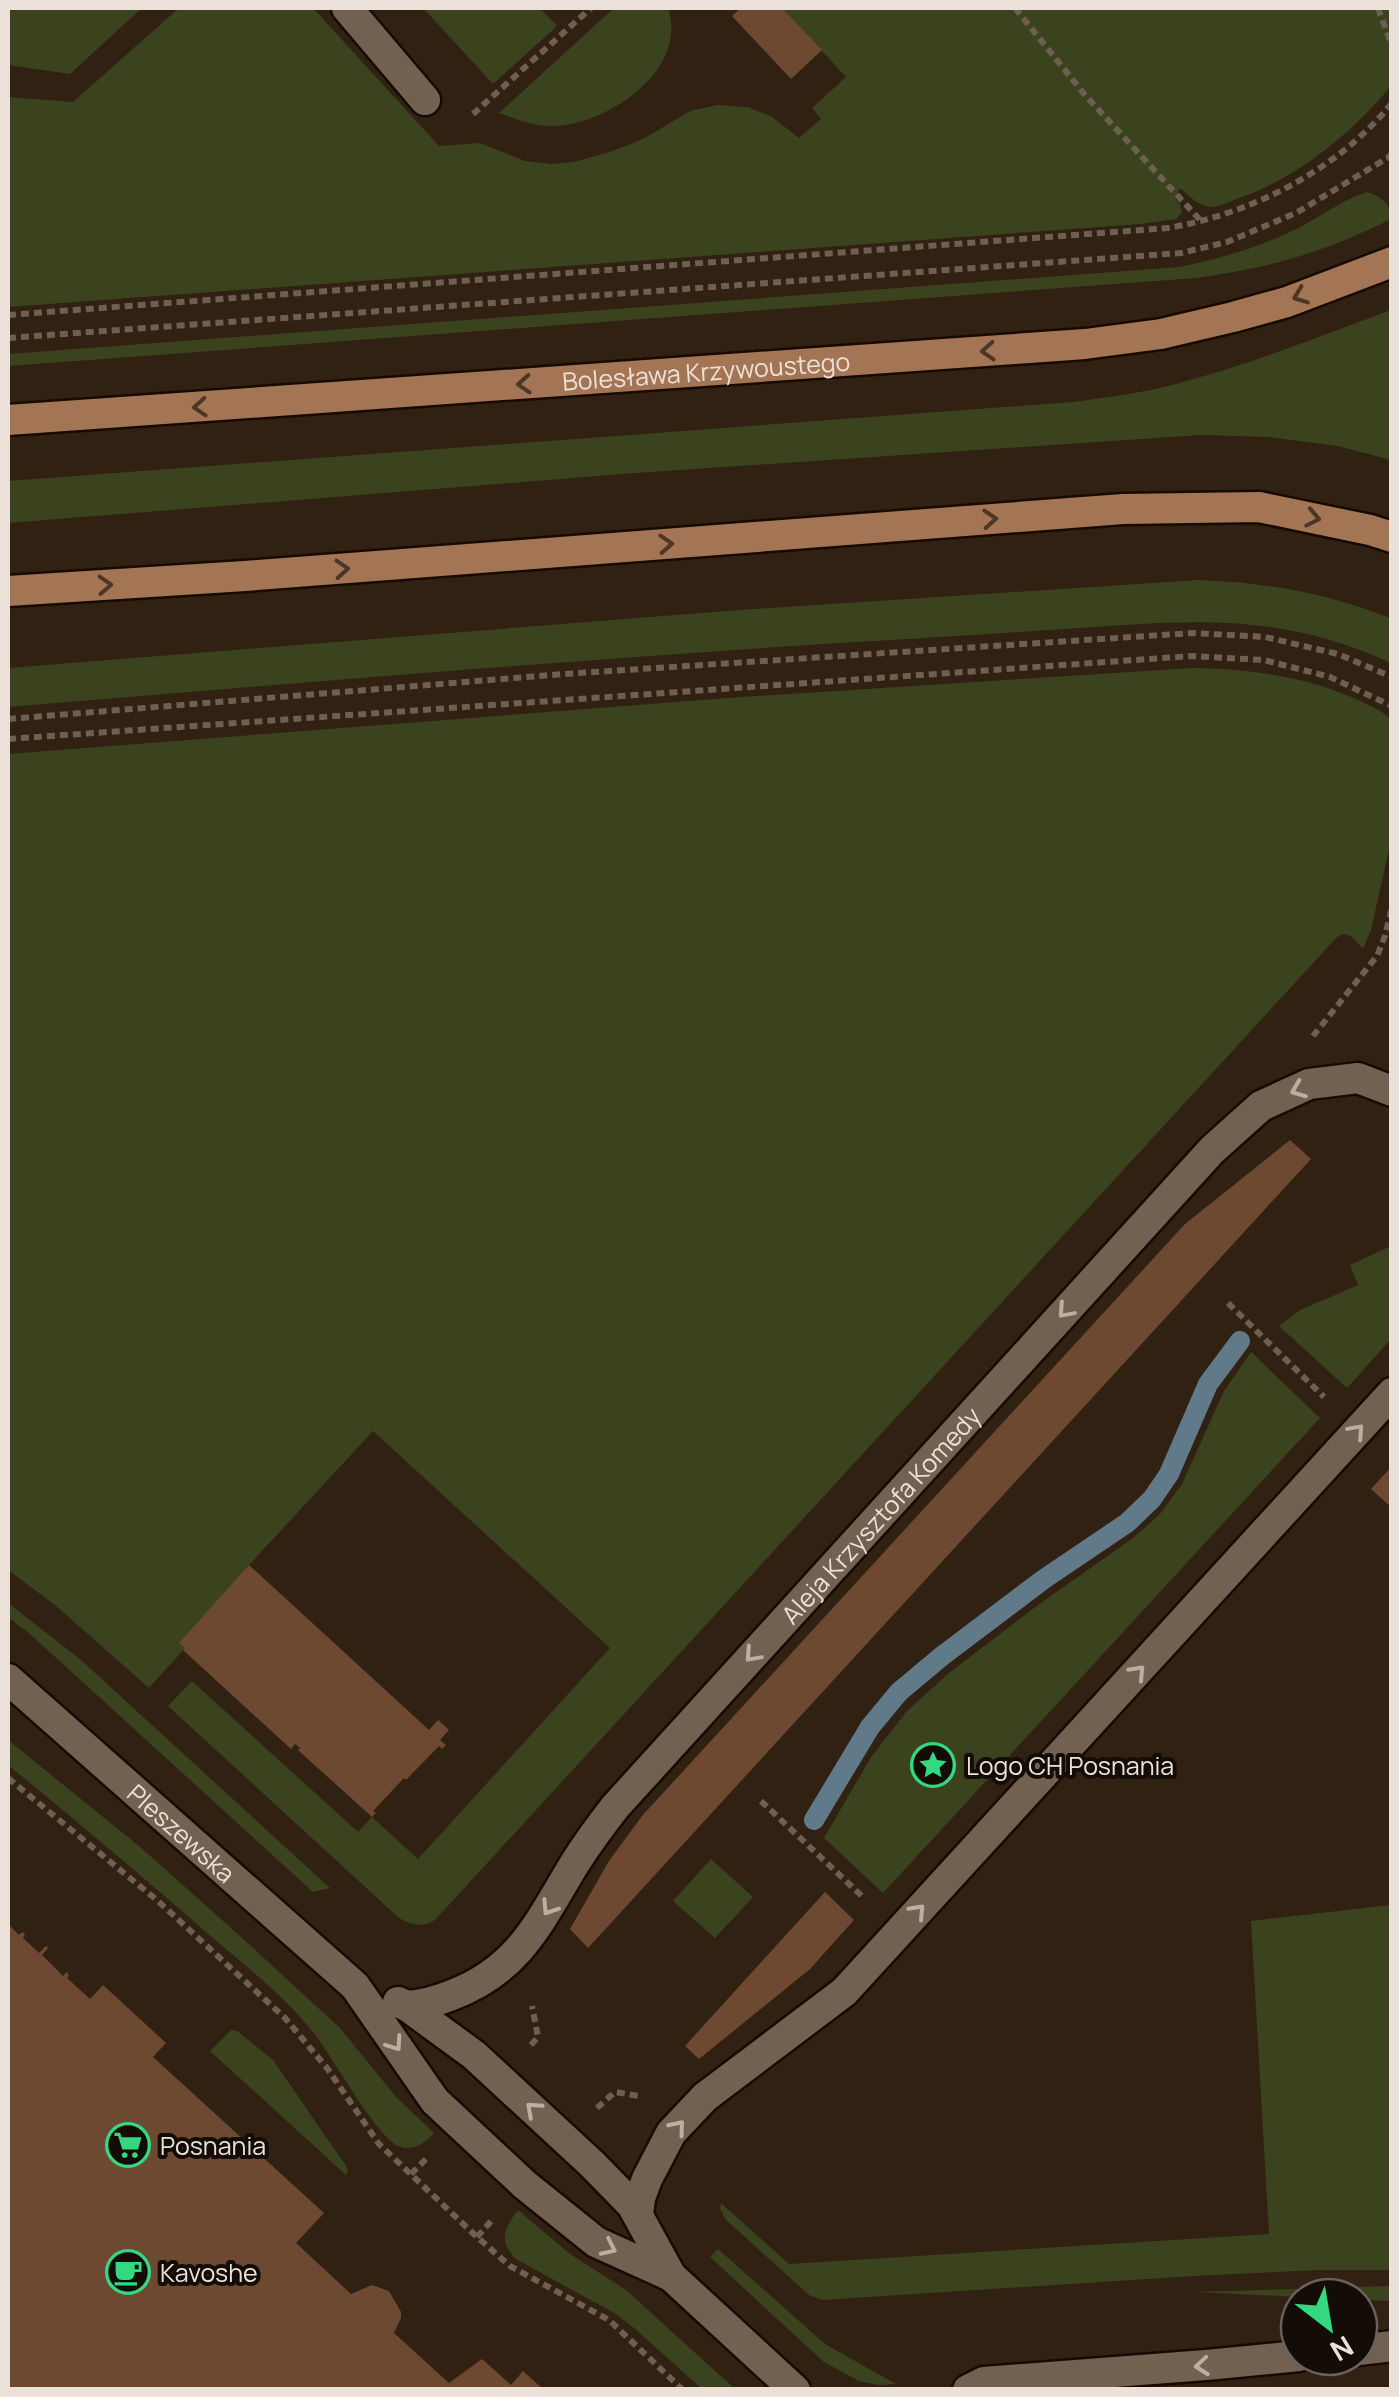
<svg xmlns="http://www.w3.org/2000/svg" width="1399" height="2397" viewBox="0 0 1399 2397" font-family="Manrope,sans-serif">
<rect width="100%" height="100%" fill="#302113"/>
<g fill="#3b431e">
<polygon points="8,8 142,8 70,74 8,65"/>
<path d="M 179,8 L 313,8 L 439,146 L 480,143 L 525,161 L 551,164 L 574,162 L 613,151 L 645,138 L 690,111 L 717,105 L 748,107 L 772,117 L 799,138 L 821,119 L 812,108 L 846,77 L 782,8 L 1391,8 L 1391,86 C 1352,133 1300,176 1242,197 C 1233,200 1222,206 1213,207 C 1199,207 1189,196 1180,188 L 1175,198 L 1180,204 L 1182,212 L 1176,219 L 1140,224 L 8,307 L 8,97 L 73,102 Z"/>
<polygon points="423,8 540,8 557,26 493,84"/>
<path d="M 614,8 L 668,8 C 689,70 607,126 552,126 C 532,126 516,119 499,113 Z"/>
<path d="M 1367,192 C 1380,196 1392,204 1391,219 C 1325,252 1270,268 1196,278 L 8,366 L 8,354 L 1180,267 C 1218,259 1253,249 1288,233 C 1315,221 1339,201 1367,192 Z"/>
<path d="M 1391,310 L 1391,460 L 1338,446 L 1269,437 L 1201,435 L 635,473 L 8,523 L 8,481 L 1073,402 C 1108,397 1145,393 1179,383 C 1251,364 1321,336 1391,310 Z"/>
<path d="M 1198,580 C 1268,583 1325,592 1390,618 L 1391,663 C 1277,610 1186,621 1065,629 C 989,634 914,639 838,643 C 561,661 284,684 8,707 L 8,668 L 739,610 Z"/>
<path d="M 1193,668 C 1250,669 1306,676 1358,700 C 1370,706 1382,710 1391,720 L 1389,749 L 1392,755 L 1391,841 L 1371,930 L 1363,949 L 1351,936 L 1344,934 L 1337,937 L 435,1920 C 421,1928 413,1925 399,1918 L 168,1706 L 192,1681 L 358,1832 L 372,1817 L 418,1859 L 610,1648 L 373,1431 L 249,1565 L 185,1648 L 149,1688 L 55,1605 L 8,1570 L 8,754 L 741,697 Z"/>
<polygon points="1391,1246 1391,1339 1347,1388 1279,1326 1300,1310 1358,1285 1350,1265"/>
<polygon points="1251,1352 1320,1418 883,1893 824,1838 871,1757 907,1711 949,1673 1038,1605 1133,1538 1160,1514 1182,1484 1224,1391"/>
<polygon points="8,1603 81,1660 330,1888 313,1892 30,1634 8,1617"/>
<path d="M 8,1740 L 139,1846 L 240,1936 L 340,2028 L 397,2098 L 434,2133 C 426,2142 414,2151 401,2147 C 376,2139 333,2056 313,2032 C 285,1997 247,1967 213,1938 C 145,1879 77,1821 8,1765 Z"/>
<polygon points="711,1859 753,1897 715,1938 673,1901"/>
<polygon points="1391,1905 1391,2270 1318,2270 1194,2276 822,2300 809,2295 725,2219 720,2208 721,2203 789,2264 1269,2234 1251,1921"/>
<polygon points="231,2030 237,2031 273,2060 346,2166 348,2171 346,2175 210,2051"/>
<path d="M 518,2210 L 570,2254 L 626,2290 L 735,2389 L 702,2389 L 634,2328 L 616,2314 L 516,2259 C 498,2241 504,2228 518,2210 Z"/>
<polygon points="718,2249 825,2344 896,2384 879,2385 859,2381 824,2362 710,2257"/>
<polygon points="1391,2286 1391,2301 1359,2300 1359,2297 1301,2297 1195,2292"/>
</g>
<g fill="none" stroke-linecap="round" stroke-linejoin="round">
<polyline stroke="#617a89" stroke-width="20" points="814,1820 870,1727 899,1692 942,1656 1044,1579 1127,1523 1152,1499 1169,1474 1208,1384 1240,1341"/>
</g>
<g fill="#6e4931">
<polygon points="741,8 782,8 822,50 791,79 732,16"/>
<polygon points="1290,1140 1311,1159 588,1948 570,1929 609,1861 642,1816 1185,1224"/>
<polygon points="1392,1466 1392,1508 1371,1489"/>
<polygon points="249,1565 429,1730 438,1720 449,1730 440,1740 446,1745 442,1749 439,1746 406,1780 404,1778 373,1811 376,1813 372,1817 298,1750 300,1748 295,1744 291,1749 183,1650 185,1648 179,1643"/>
<polygon points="825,1892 854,1920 810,1969 699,2059 685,2046"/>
<polygon points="8,1924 19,1935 22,1932 25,1934 23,1938 39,1953 46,1946 48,1948 42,1955 63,1976 67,1972 69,1976 67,1978 90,1999 103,1985 166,2043 153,2057 324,2213 296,2243 351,2294 372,2285 389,2291 401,2312 401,2318 394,2333 449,2383 482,2359 511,2385 523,2371 544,2390 8,2390"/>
</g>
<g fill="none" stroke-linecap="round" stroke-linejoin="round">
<g stroke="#170a01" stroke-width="35">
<g id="minor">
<polyline points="347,8 425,100"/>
<path id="s1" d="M 8,1679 L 355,1986 L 435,2101 L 525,2185 L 596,2242 L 671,2276 L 795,2390"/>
<polyline points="398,2002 407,2006 474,2055 592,2164 632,2205 671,2276"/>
<path id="s2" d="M 407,2006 C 423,2005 437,2001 452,1995 C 520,1969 539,1922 575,1863 C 587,1844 601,1825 615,1807 L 1212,1150 L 1261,1106 L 1309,1084 L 1358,1078 L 1392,1091"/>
<polyline points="638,2215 640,2198 647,2179 671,2133 705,2097 844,1992 1392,1393"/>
<polyline points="1359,2350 1392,2346"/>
<polyline points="968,2390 984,2382 1206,2365 1299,2356"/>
</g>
</g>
<g stroke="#170a01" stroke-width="35">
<g id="major">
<path id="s3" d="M 8,420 L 1085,344 L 1161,334 L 1233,317 L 1287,302 L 1392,262"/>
<polyline points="8,591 245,576 1123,509 1259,507 1370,530 1392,537"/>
</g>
</g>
<g stroke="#6d6053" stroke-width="6" stroke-dasharray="8 5" stroke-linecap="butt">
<polyline points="1015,8 1085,95 1201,221"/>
<polyline points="1378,8 1392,46"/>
<polyline points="473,114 591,8"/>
<polyline points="1392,153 1389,157 1392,165"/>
<path d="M 8,315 L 1168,228 C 1251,214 1338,170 1392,103"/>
<polyline points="8,338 1181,253 1227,242 1296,213 1389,157"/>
<polyline points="8,719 564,674 1193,633 1265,637 1338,654 1392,677"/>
<polyline points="8,739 1192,656 1264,660 1330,677 1392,706"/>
<polyline points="1313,1036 1377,956 1385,936 1392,907"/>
<polyline points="1228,1303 1324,1397"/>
<polyline points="8,1778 158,1901 285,2018 327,2068 379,2144 477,2237 510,2266 609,2320 683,2390"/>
<polyline points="761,1801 864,1898"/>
<polyline points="531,2045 538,2037 532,2006"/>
<polyline points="597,2108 615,2092 639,2096"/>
<polyline points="411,2174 428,2157"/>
<polyline points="477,2237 493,2219"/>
</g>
<use href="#minor" stroke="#726151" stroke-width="30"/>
<use href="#major" stroke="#a37554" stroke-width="30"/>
</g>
<defs><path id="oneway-chevron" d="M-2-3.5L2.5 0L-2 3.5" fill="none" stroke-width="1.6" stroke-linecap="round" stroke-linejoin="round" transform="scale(2.5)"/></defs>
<g stroke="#4d3626">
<use href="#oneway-chevron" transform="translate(1300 296) rotate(159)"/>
<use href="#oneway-chevron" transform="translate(988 351) rotate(176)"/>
<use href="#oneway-chevron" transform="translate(524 384) rotate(176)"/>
<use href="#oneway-chevron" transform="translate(200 407) rotate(176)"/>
<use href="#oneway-chevron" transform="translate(1313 518) rotate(12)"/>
<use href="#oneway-chevron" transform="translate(990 519) rotate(-4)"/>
<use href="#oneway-chevron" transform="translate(666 544) rotate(-4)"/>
<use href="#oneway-chevron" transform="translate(342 569) rotate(-4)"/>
<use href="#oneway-chevron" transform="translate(105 585) rotate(-3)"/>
</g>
<g stroke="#bbaea2">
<use href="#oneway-chevron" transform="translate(1298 1090) rotate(158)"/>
<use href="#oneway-chevron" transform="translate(1065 1311) rotate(132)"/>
<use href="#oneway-chevron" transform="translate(1357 1431) rotate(-48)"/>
<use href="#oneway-chevron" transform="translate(752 1655) rotate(132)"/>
<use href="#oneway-chevron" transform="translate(1138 1672) rotate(-47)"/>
<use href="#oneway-chevron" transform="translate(549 1908) rotate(123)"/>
<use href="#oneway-chevron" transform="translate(918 1911) rotate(-47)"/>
<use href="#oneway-chevron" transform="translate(395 2044) rotate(55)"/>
<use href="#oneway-chevron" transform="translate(533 2109) rotate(-138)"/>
<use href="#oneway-chevron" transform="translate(678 2127) rotate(-50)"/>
<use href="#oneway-chevron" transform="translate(609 2248) rotate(25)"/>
<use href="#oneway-chevron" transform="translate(1202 2366) rotate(175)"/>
</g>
<defs>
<g id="sight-ring" transform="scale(2.25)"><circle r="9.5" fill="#130c07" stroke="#33d881" stroke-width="1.5"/><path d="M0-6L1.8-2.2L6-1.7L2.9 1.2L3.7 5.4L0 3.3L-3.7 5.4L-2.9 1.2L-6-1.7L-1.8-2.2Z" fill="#33d881"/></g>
<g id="supermarket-ring" transform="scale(2.25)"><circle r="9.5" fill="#130c07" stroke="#33d881" stroke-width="1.5"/><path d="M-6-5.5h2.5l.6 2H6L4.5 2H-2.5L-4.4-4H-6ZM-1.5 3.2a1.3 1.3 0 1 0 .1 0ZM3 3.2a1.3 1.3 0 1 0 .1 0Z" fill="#33d881"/></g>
<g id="cafe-ring" transform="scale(2.25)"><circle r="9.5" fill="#130c07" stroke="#33d881" stroke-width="1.5"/><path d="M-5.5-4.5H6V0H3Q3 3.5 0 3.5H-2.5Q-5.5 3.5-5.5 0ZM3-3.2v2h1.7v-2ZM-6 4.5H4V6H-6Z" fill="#33d881"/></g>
</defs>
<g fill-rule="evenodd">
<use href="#sight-ring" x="933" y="1765"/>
<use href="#supermarket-ring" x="128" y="2145"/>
<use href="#cafe-ring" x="128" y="2272"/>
</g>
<g text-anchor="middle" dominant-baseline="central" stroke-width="8" stroke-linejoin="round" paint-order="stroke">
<g font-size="25" fill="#ebe1d8" stroke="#130c07">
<text stroke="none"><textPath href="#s3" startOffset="700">Bolesława Krzywoustego</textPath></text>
<text stroke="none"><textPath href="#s2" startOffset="695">Aleja Krzysztofa Komedy</textPath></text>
<text stroke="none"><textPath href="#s1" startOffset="232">Pleszewska</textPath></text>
</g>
<g font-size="25" fill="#ebe1d8" stroke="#130c07" text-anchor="start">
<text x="966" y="1765">Logo CH Posnania</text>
<text x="160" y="2145">Posnania</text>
<text x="160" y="2272">Kavoshe</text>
</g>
</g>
<rect width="1399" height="2397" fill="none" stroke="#ebe1d8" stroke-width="20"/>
<g transform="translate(1329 2327) rotate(149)"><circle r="48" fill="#130c07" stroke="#69615b" stroke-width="2.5"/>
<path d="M0-8L18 38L0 25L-18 38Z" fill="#33d881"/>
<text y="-15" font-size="28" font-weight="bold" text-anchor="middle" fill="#ebe1d8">N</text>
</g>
</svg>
